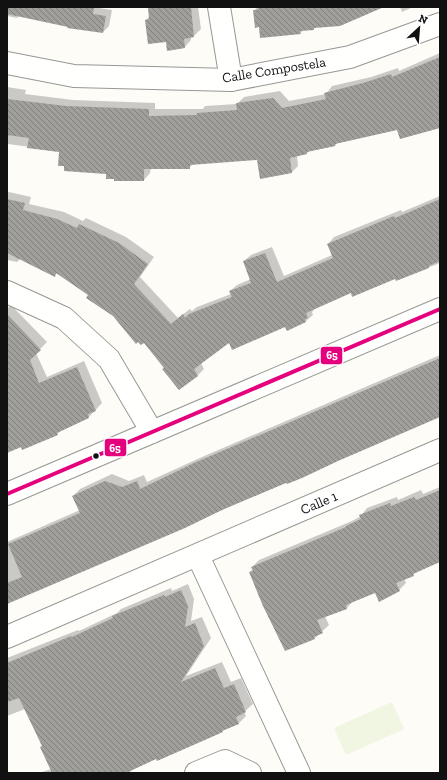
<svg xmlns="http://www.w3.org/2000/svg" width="447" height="780" viewBox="0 0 447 780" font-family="'Zilla Slab',serif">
<defs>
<pattern id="building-back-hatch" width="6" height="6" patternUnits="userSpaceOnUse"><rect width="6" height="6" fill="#a19f9c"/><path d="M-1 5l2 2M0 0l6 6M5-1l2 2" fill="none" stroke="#82807e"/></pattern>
</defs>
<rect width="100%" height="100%" fill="#fdfcf7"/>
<polygon fill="#f0f6e1" points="392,702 404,729 346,755 334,728"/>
<g fill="#0003">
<polygon points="7,7 99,7 99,8 112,10 109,26 103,32 19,16 17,18 7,16"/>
<polygon points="148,7 198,7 201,29 194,36 191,37 191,40 184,48 167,40 146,20 150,16"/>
<polygon points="257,7 382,7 315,27 314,29 304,30 300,33 260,26 254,11"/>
<polygon points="400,7 413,7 402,12"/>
<polygon points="440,53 440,127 398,128 338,142 335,146 309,151 307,153 297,155 298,166 292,172 257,159 193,164 189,168 151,168 150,173 144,180 108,173 60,151 8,144 7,151 7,87 26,90 25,94 73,100 155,103 155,109 203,109 205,106 237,104 244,97 280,91 289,101 326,94 332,86 371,77 398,68 399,71"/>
<polygon points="9,192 31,197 29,204 64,212 83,221 86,218 126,237 154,257 140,277 178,318 190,309 192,311 197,307 231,294 230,291 237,285 251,279 244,261 251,255 272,247 284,276 332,255 328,244 334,237 401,210 402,212 440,196 440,263 397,280 396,278 351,292 313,309 314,310 312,312 313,315 306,321 287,330 286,325 229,341 201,363 204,369 198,375 179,389 165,367 144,341 90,295 57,273 55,275 20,259 17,262 7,260 7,193"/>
<polygon points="11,305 47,342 36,353 47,377 84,361 102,403 89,417 61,430 57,434 7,452 7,309"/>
<polygon points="440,355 440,416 7,603 7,542 80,510 73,496 80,489 112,474 129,481 144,475 147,482 202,457"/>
<polygon points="440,487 440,561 417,571 413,575 404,578 406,583 399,590 376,592 353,601 347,608 325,616 329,625 315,638 250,572 253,569 252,567 259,560 352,521 361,516 367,508 397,497 398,500 421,490 423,494"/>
<polygon points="188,584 194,599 191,621 202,617 211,638 186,676 222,662 231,682 241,678 253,704 244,712 246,716 239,723 225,728 223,731 158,760 157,758 134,768 129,773 39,773 51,769 43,745 25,709 7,716 7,658 78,630 79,631 117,613 121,609 171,588 172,591"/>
</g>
<g fill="url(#building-back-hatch)">
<polygon points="7,7 94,7 93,14 106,16 103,33 67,28 68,27 7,14"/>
<polygon points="148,7 191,7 194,37 184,39 185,48 167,51 166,42 148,44 145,20 149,19"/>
<polygon points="258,7 384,7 340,26 314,28 314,30 300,31 301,34 260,38 259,27 255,28 253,10 258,10"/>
<polygon points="440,57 440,128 400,139 397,130 335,144 335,146 307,152 307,154 290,158 292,173 260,179 257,160 190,165 190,169 144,169 144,181 114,181 114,179 106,179 106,174 64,171 64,166 58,166 59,152 27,148 29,138 7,135 7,99 66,106 149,109 149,116 197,115 197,113 237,110 236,103 273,98 282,108 326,99 324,93 363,83 391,74 392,77"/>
<polygon points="7,199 25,203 23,210 57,219 77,228 79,224 119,243 148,264 134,284 171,324 183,314 185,318 189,314 232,297 229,291 251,283 243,261 265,253 277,282 333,258 327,244 394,216 395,218 440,199 440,261 429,266 429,268 396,281 395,279 352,297 351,293 306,313 308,318 305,319 306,322 287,331 285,327 232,350 229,343 194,369 198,376 179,390 162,369 164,368 144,343 141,345 138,342 136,344 113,316 86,298 88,295 56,273 55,277 7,253"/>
<polygon points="7,314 41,350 30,360 39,383 77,367 96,411 88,414 89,418 57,433 58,435 22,450 21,447 7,453"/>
<polygon points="440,358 440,417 338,461 302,478 287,484 286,483 224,509 185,528 7,604 7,583 22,577 8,544 80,513 72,496 105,481 122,487 137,481 140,489 194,463"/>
<polygon points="440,490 440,562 413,574 414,576 396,583 400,591 379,602 375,593 346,605 347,609 317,620 323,633 314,637 315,639 285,651 263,606 249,572 253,571 251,567 346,527 346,526 361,519 359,515 390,503 391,506 414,497 416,500"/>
<polygon points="181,590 188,606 185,627 195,623 204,646 181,682 215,668 224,688 234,684 246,712 236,717 239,724 222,731 223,732 157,761 156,759 126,773 52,773 40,747 42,746 19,698 7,702 7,663 71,636 72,637 113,618 112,616 164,595 165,597"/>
</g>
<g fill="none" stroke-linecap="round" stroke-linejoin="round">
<g stroke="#979795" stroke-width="24">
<g id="street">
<polyline points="219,7 231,80"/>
<polyline points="7,63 74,76 231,80 350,57 440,24"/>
<polyline points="7,292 64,318 109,359 152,432"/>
<polyline points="7,494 440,309"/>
<polyline points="198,556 299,773"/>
<polyline points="7,637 440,450"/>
<polyline points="196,773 225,761 250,773"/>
</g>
</g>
<use href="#street" stroke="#fffffe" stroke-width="22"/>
<g stroke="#fff" stroke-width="7">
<polyline id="bus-1" points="7,494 440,309"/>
</g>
<use href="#bus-1" stroke="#e5007d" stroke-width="4"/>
</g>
<circle fill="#111" stroke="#fff" stroke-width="1.5" cx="96" cy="456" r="3.5"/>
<g text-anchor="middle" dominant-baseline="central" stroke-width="4" stroke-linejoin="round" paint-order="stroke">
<g font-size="14" fill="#111" stroke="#fff">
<text transform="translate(274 70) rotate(-9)">Calle Compostela</text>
<text transform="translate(319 503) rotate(-23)">Calle 1</text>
</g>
</g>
<g stroke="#fff" stroke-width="1.5">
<rect x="320" y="346" width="23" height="19" rx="4" fill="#e5007d"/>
<rect x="104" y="438" width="23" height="19" rx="4" fill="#e5007d"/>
</g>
<g font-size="11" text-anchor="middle" font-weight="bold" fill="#fff">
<text x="332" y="359">65</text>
<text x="115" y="452">65</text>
</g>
<rect width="447" height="780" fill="none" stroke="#111111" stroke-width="16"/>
<g transform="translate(419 28) rotate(26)" stroke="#ffffff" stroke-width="3" paint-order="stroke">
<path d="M0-3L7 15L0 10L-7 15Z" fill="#111111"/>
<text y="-6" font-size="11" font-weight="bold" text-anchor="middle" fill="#111111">N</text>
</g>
</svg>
